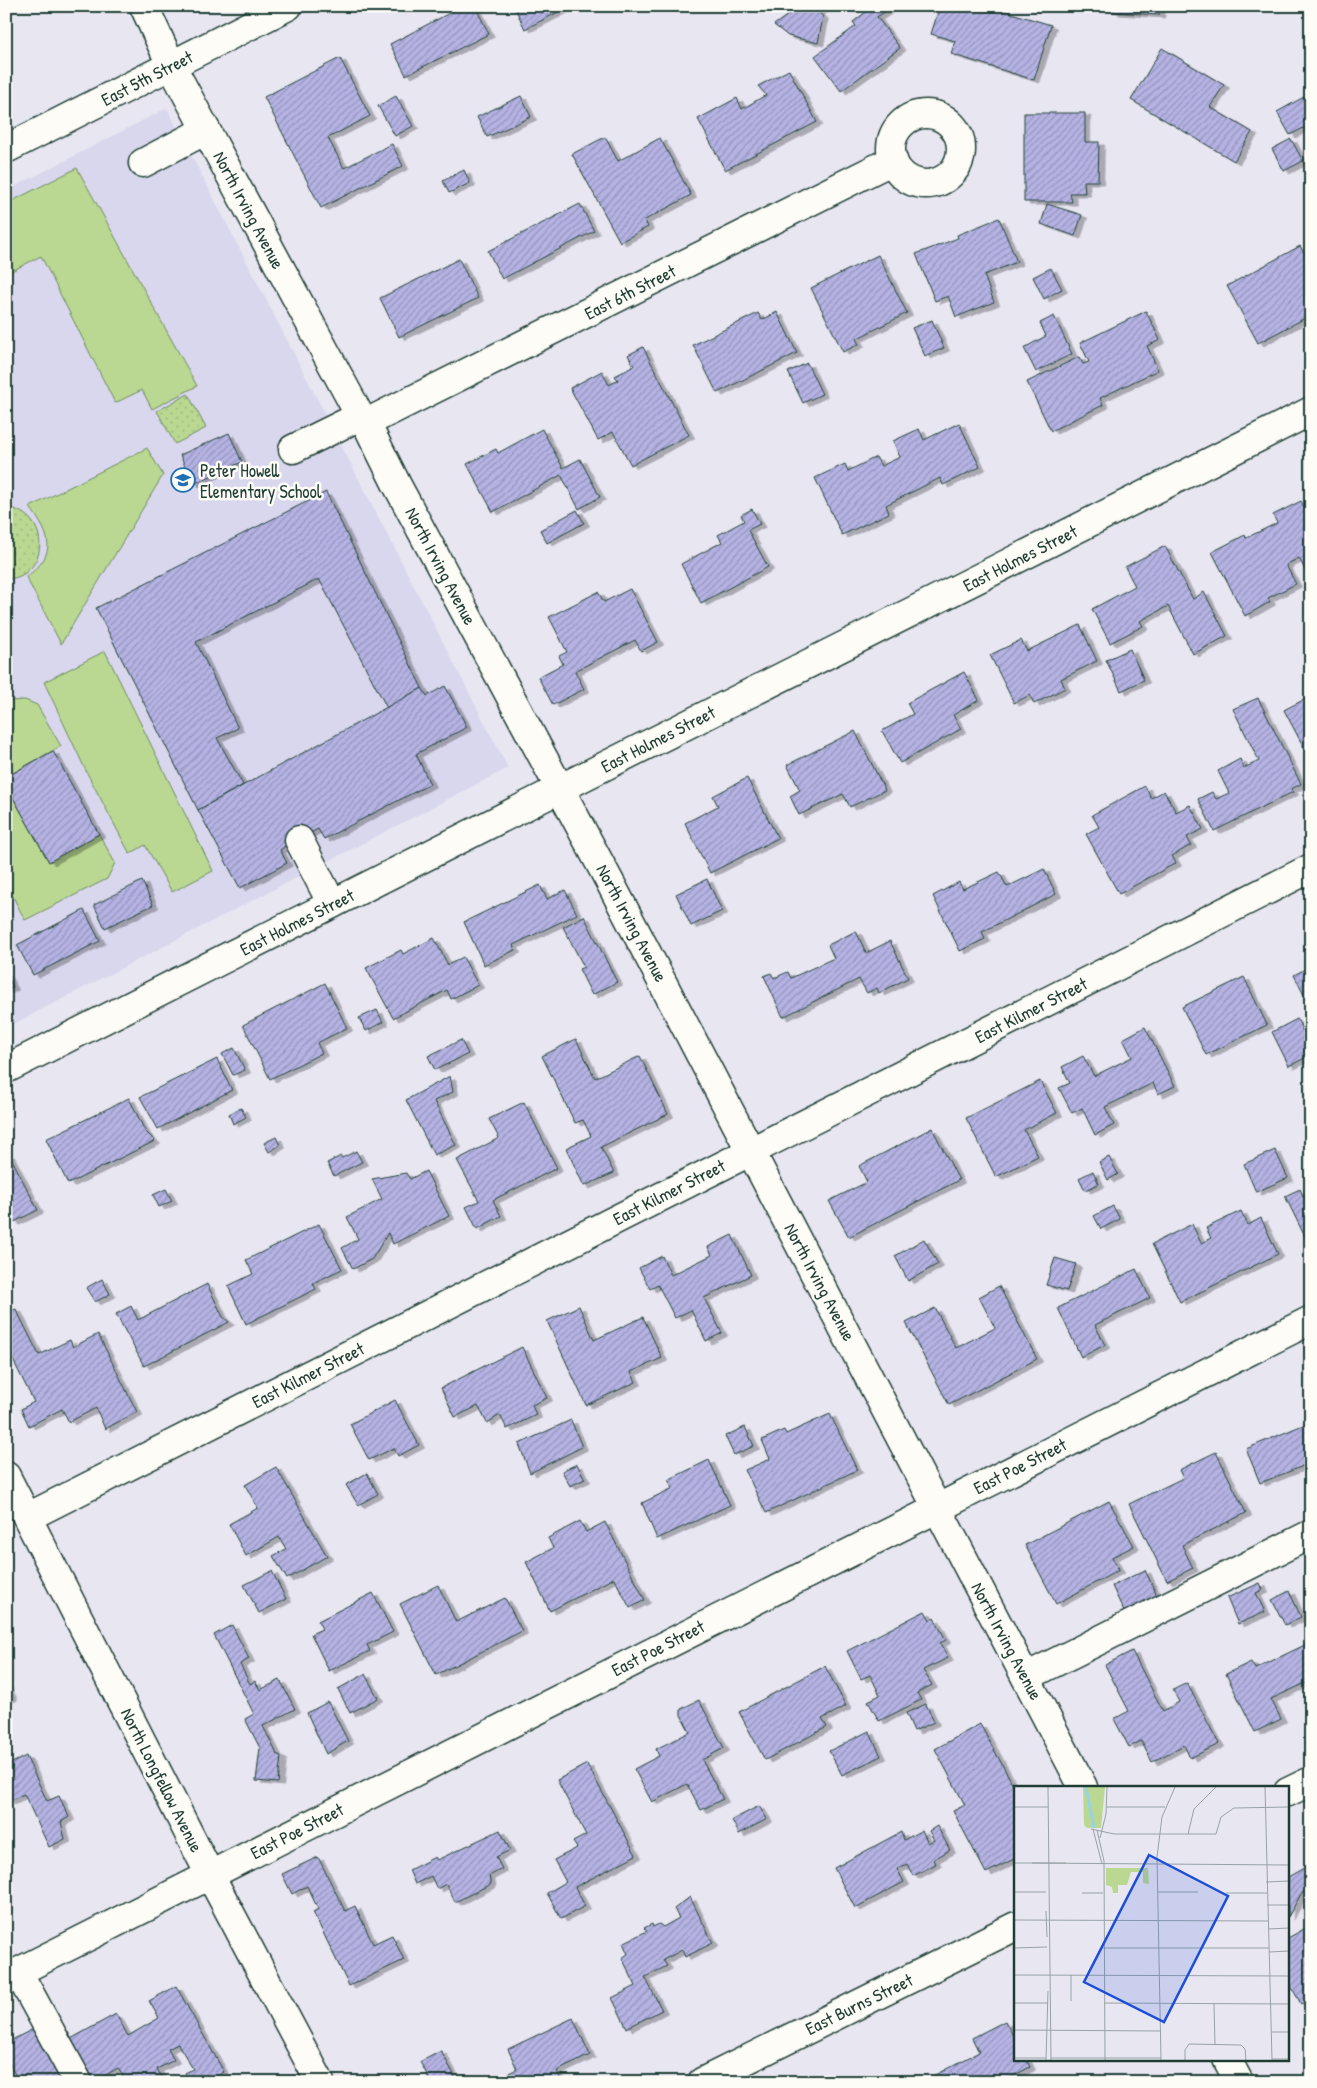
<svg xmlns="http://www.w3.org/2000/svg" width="1317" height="2088" viewBox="0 0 1317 2088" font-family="'Patrick Hand',sans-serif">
<defs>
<pattern id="park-dots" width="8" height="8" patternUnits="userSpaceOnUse" patternTransform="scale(1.25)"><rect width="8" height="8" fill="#bad891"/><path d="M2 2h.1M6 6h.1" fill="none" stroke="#9fba7e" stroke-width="1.8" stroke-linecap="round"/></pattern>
<pattern id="building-hatch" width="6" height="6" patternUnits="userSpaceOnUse" patternTransform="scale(1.25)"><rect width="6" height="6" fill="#b6b3e4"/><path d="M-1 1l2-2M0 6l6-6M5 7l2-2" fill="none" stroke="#9393ba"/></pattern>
<filter id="shadow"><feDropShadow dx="5.5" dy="3" stdDeviation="0" flood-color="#0004"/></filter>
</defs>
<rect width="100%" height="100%" fill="#e8e6f1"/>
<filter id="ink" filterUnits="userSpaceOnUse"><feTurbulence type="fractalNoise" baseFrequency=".02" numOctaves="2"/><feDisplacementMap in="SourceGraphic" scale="10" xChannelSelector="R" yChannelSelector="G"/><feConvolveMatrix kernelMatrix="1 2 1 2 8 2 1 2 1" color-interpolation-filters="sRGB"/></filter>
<g filter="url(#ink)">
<polygon fill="#d9d7ed" points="167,108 508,768 6,1028 6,191"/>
<g fill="#bad891" stroke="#6c8a62">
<polygon points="77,168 197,386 152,409 142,390 115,403 41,256 6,274 6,204"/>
<path d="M 147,448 L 163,475 L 61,644 L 26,577 C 58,553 51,537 30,507 Z"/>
<polygon points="105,651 213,871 172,892 145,845 130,854 87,773 44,682"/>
<polygon points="25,700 37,705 61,746 6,777 6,703 9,701"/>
<polygon points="6,785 49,862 99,834 115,863 107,879 25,920 6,883"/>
</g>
<g fill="url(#park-dots)" stroke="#6c8a62">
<polygon points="188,394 206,428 175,444 157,411"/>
<path d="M 6,507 C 54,515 48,578 6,579 Z"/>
</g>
<g fill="url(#building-hatch)" stroke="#1f3d34" filter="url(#shadow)">
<polygon points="463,6 475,6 489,34 406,75 390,44"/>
<polygon points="514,6 570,6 525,29"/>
<polygon points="800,6 826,6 819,12 823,17 818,43 788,36 774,25"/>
<polygon points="870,6 892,7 877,17 900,48 841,91 815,56 856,26 853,22 871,8"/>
<polygon points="940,6 999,6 998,9 1051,25 1034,80 951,54 955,41 931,34"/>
<polygon points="1113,6 1160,6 1159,15 1113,12"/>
<polygon points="1162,48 1224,85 1210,107 1252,132 1234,161 1131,100"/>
<polygon points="340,58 370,116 328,138 344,168 392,144 403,166 321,208 264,97"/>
<polygon points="789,70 817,122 725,170 698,119 737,98 742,109 766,95 758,86"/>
<polygon points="1311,93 1311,124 1290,135 1277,112"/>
<polygon points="396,96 413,126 395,136 378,106"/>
<polygon points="521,96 531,117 487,137 477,117"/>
<polygon points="1024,113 1085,113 1085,142 1099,142 1098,181 1084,181 1085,193 1070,193 1072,202 1024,202"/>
<polygon points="605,137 618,161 660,138 691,195 645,220 648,227 620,242 572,154"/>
<polygon points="1291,139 1303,161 1284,171 1272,149"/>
<polygon points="464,170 470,183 449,193 443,181"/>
<polygon points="580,204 594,231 502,279 488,251"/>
<polygon points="1047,204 1082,215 1075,236 1041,224"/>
<polygon points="999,218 1017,262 984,275 994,302 956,317 948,296 935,301 916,254 958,238 957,235"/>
<polygon points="1300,246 1306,256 1311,254 1311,315 1258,343 1227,286"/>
<polygon points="878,255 907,313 856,339 859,344 843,352 811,288"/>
<polygon points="459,259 478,298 399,337 380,298"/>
<polygon points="1051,268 1062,289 1044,299 1033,277"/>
<polygon points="1146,311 1160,340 1147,346 1158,370 1100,398 1103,405 1051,431 1027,382 1079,357 1083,364 1089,362 1080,343"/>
<polygon points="777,312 797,353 717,393 693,345 758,313 762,320"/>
<polygon points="1054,316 1072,354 1036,372 1024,348 1046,336 1040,323"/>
<polygon points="932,320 944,348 925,356 912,328"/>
<polygon points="643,347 689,435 631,465 613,432 598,440 570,388 602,371 609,385 618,380 615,376 634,366 628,355"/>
<polygon points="807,363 822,394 803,403 788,372"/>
<polygon points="959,423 980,467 943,485 940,478 886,505 889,513 842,535 815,478 845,464 848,471 876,457 881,466 900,457 893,441 919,429 924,440"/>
<polygon points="542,429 563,468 580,459 600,497 579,509 561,475 493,512 467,464 496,449 498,453"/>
<polygon points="229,433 242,462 193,484 180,455"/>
<polygon points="326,492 422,688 387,708 319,579 196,642 238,728 217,738 243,785 198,810 96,608"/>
<polygon points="1301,501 1311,520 1311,582 1299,558 1286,565 1296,584 1268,598 1270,602 1245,616 1212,552 1245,535 1246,538 1277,523 1273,515"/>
<polygon points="752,509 760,524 748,530 768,567 701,603 681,564 722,542 718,535 744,521 741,515"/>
<polygon points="577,510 584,523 547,543 540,530"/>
<polygon points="1165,546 1193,599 1204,592 1227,636 1193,654 1168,606 1140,621 1143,626 1110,643 1092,609 1135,586 1125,567"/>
<polygon points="630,589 658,642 641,651 635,640 575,671 584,689 553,705 538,677 563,664 559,656 567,652 549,617 598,592 604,602"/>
<polygon points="1080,625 1097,661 1061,679 1065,688 1034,704 1030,695 1014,703 990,655 1021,640 1027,651"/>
<polygon points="1130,649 1144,680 1121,691 1106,660"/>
<polygon points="964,672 979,700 953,715 961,729 900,763 882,731 913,714 907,703"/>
<polygon points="445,686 467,727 416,754 430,784 324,839 318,829 285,846 280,850 287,863 240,888 198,810 422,688 427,696"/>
<polygon points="1309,697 1311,699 1311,761 1284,710"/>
<polygon points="1258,698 1301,784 1291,789 1293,792 1214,831 1198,799 1212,792 1216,799 1229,793 1218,771 1240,759 1244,768 1259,761 1233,709"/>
<polygon points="855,731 885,790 850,807 843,794 799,815 790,796 800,790 787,765"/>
<polygon points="53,751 99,834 49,862 6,785 6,777"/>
<polygon points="747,778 778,838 710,873 685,823 718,806 713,796"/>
<polygon points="1145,786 1151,798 1164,791 1176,812 1190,805 1203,829 1187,837 1191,845 1172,856 1176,863 1119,894 1086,834 1099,827 1092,815"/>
<polygon points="1044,869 1056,894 982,932 985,939 960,951 933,896 959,882 963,889 999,872 1007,887"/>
<polygon points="707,879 722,911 691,926 676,894"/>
<polygon points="142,881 153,905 105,928 94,905"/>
<polygon points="540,885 547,899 565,890 577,914 513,945 515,950 484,965 464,922"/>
<polygon points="84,910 100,941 33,975 17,945"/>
<polygon points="584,916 617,982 592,995 579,969 584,967 563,927"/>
<polygon points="856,931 866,953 890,941 908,978 879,993 877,988 867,993 859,979 783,1017 764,976 771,973 774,978 788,972 791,978 834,958 828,945"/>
<polygon points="434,938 448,965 463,957 478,985 451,999 447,990 393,1018 366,968 401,950 403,954"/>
<polygon points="1311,966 1311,1002 1308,1003 1294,975"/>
<polygon points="6,973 13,987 6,991"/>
<polygon points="1244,977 1267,1025 1206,1055 1182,1007"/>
<polygon points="325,983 347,1028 317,1043 322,1053 270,1079 243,1025"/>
<polygon points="377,1010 383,1022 366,1031 359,1018"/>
<polygon points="1297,1019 1311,1046 1311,1055 1289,1066 1272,1032"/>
<polygon points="1145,1027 1175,1086 1158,1094 1153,1083 1105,1107 1114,1125 1095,1135 1082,1108 1072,1113 1059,1088 1070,1083 1062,1067 1083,1056 1094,1076 1132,1057 1123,1039"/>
<polygon points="576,1039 595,1078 640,1056 668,1114 601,1147 614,1173 584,1186 566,1148 591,1136 583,1120 575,1123 542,1056"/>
<polygon points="461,1040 468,1054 435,1070 428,1056"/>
<polygon points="234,1048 245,1070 233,1075 222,1054"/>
<polygon points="217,1059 232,1090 158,1129 140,1097"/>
<polygon points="450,1076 453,1092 434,1101 456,1145 434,1155 406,1100"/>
<polygon points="1040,1081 1057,1113 1024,1130 1038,1156 996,1177 966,1118"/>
<polygon points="129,1098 145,1131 155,1141 68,1184 46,1139"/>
<polygon points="524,1102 557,1168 493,1200 501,1216 477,1229 466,1207 479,1201 457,1160 499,1138 489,1119"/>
<polygon points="241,1108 246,1117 233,1124 229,1114"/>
<polygon points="932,1128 959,1180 849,1237 829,1201 867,1182 859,1166"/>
<polygon points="276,1137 280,1145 269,1152 264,1143"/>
<polygon points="1275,1150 1288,1178 1256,1192 1244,1164"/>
<polygon points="356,1151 362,1162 334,1176 327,1163 341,1156 342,1158"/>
<polygon points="9,1154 38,1210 14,1222 6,1208 6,1155"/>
<polygon points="1109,1157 1118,1174 1108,1180 1099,1162"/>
<polygon points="426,1171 449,1216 393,1244 388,1233 372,1259 353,1269 342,1248 358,1239 347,1217 382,1199 372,1179 406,1173 410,1179"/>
<polygon points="1093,1171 1099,1184 1085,1190 1079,1178"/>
<polygon points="166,1189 172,1201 159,1207 153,1195"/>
<polygon points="1300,1189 1304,1198 1311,1194 1311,1239 1307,1241 1285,1196"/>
<polygon points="1113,1206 1120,1219 1101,1229 1094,1216"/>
<polygon points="1241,1211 1248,1225 1261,1218 1278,1254 1180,1302 1152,1244 1192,1224 1201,1243 1211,1238 1206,1228"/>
<polygon points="319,1224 342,1269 313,1283 316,1289 246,1324 228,1286 253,1274 246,1260"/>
<polygon points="732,1235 751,1275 704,1298 722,1333 706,1341 691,1310 675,1318 658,1285 650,1289 639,1268 662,1256 671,1275 712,1255 708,1247"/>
<polygon points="924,1239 938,1264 908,1281 895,1256"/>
<polygon points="1055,1258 1076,1264 1067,1291 1046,1285"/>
<polygon points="1136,1269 1150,1298 1095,1325 1105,1345 1081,1357 1058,1308"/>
<polygon points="102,1279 110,1294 95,1302 86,1288"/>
<polygon points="207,1284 223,1317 229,1322 144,1366 116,1314 131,1306 138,1320"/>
<polygon points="999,1286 1037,1359 949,1405 906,1323 935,1308 956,1348 995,1328 979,1297"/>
<polygon points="579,1306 594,1340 643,1317 662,1358 631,1372 636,1382 586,1405 547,1321"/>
<polygon points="16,1309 39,1355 70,1340 73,1347 98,1334 137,1412 105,1429 96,1408 69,1422 62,1409 29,1426 21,1409 34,1402 6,1346 6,1313"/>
<polygon points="522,1347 547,1398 532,1405 536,1415 507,1429 500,1415 487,1423 478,1406 455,1417 441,1388"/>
<polygon points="395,1400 419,1445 398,1456 394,1448 369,1460 350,1424"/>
<polygon points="830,1414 857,1470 766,1513 745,1470 770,1459 762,1440 784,1430 786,1434"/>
<polygon points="571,1420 582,1447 530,1473 519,1444"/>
<polygon points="1310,1422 1311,1463 1260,1483 1246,1449"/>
<polygon points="745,1427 754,1446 734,1455 725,1436"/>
<polygon points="1216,1452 1246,1513 1182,1545 1193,1568 1167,1581 1129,1504 1183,1478 1179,1470"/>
<polygon points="709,1460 730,1505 657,1539 642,1503 673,1488 668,1480"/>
<polygon points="577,1464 585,1479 570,1486 562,1471"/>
<polygon points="276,1467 327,1556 287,1579 273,1556 286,1549 279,1537 246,1556 229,1524 258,1508 245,1485"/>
<polygon points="367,1473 378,1494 358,1505 346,1485"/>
<polygon points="1109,1501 1134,1546 1112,1557 1119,1570 1056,1604 1025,1545"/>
<polygon points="580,1521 586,1532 605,1522 645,1600 630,1608 614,1578 550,1611 526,1562 553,1548 548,1538"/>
<polygon points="1145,1570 1159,1600 1126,1616 1112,1586"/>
<polygon points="272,1571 286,1599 259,1613 244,1585"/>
<polygon points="1260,1583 1263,1590 1256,1593 1265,1612 1238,1624 1227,1598"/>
<polygon points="438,1585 456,1622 505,1598 522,1631 436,1675 400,1604"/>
<polygon points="1289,1591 1301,1617 1285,1625 1272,1600"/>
<polygon points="373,1593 393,1632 367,1645 370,1651 329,1671 311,1634 322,1629 318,1621"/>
<polygon points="925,1611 930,1620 934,1618 946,1640 940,1643 948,1658 923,1670 932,1685 917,1693 921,1700 879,1721 868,1701 880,1695 870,1675 861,1679 847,1651"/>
<polygon points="232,1625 249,1659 240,1664 250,1684 255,1681 260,1690 280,1680 295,1709 263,1726 276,1752 276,1754 281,1756 278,1783 256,1781 260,1748 245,1719 254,1714 214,1635"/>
<polygon points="1311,1642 1311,1688 1308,1682 1271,1699 1281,1719 1255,1732 1226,1674 1251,1662 1255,1669"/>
<polygon points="1132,1651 1163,1711 1179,1702 1173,1690 1187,1683 1219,1744 1190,1758 1184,1745 1152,1762 1141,1741 1129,1747 1114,1719 1129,1711 1105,1665"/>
<polygon points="825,1666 846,1706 822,1719 827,1727 765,1760 739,1712"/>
<polygon points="365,1674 378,1698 350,1713 338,1689"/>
<polygon points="6,1685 12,1697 6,1700"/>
<polygon points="699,1700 724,1748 702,1760 723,1799 701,1810 687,1784 652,1802 634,1769 659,1756 656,1749 690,1732 681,1715 681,1709"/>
<polygon points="328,1702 348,1741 326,1754 307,1713"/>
<polygon points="926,1704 934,1722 914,1731 906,1713"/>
<polygon points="980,1724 1016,1790 1016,1858 986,1873 953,1811 965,1805 935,1749"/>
<polygon points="869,1731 881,1756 842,1775 829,1751"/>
<polygon points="26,1756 47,1801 59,1796 69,1817 61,1822 65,1839 49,1847 24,1794 9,1801 6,1795 6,1766"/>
<polygon points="587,1764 636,1855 575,1887 585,1906 561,1919 547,1893 566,1882 554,1860 577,1848 573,1842 586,1835 557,1780"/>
<polygon points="759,1806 767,1819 739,1834 732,1820"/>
<polygon points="937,1826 950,1850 934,1859 936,1864 913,1876 907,1864 897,1869 904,1882 855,1908 834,1868 901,1832 904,1840 922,1830 928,1843 934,1840 929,1831"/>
<polygon points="500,1830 510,1850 496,1857 502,1869 489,1876 491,1884 455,1902 446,1884 437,1889 431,1876 415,1884 409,1870 435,1857 437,1860"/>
<polygon points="318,1857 345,1911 355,1906 373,1944 392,1935 404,1960 349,1986 313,1912 318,1909 307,1886 292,1894 282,1874"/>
<polygon points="1311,1864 1311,1888 1301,1894 1288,1917 1288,1877"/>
<polygon points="690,1897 713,1943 685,1957 682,1950 663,1960 667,1966 645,1977 662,2010 627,2028 612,1998 636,1986 622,1958 628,1954 623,1943 647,1931 644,1928 652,1924 653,1927 659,1924 663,1927 679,1918 674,1909"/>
<polygon points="1311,1925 1311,1999 1301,2004 1288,1981 1288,1938"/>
<polygon points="176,1986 224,2072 206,2082 190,2082 185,2073 193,2069 178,2044 168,2049 174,2060 157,2069 165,2082 126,2082 118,2068 94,2082 90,2082 67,2041 116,2014 128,2036 159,2018 149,2001"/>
<polygon points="573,2018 590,2055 557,2071 561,2080 556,2082 513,2082 509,2073 517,2069 508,2049"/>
<polygon points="1005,2021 1016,2041 1016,2059 1026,2059 1030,2067 1002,2082 933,2082 931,2077 979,2052 972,2038"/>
<polygon points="41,2025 71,2082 19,2082 6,2058 6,2043"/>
<polygon points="441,2051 458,2082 423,2082 429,2078 420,2062"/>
</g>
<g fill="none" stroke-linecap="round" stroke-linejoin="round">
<g stroke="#1f3d34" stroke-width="31">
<g id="minor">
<polyline points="144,6 171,65 360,416 366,423 397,485 612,886 1083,1787"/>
<circle cx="926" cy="149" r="35"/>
<polyline points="6,149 288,6"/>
<polyline points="143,163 206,130"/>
<polyline points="366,423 893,160"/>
<polyline points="293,449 360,416"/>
<polyline points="299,840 332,904"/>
<polyline points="6,1069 585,776 1311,411"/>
<polyline points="6,1476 210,1875 320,2082"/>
<polyline points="28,1517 1311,868"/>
<polyline points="1026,1677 1311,1534"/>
<polyline points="1288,1792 1311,1781"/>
<polyline points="18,1972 78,2082"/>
<polyline points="6,1978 1311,1320"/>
<polyline points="1227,2059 1239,2082"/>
<polyline points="702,2082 1016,1926"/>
</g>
</g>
<use href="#minor" stroke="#fdfcf7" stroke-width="28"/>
</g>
</g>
<defs>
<g id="school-ring" transform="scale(1.25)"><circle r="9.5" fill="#fdfcf7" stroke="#1f6fb2" stroke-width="1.5"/><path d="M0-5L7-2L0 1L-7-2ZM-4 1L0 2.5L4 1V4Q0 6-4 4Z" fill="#1f6fb2"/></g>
</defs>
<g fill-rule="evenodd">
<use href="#school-ring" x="183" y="480"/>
</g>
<g text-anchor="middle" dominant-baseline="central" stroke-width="5" stroke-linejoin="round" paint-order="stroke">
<g font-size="18" fill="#1f3d34" stroke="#fdfcf7">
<text transform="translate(147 78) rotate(-27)">East 5th Street</text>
<text transform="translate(249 210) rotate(62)">North Irving Avenue</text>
<text transform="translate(630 292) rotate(-27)">East 6th Street</text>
<text transform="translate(1020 558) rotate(-27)">East Holmes Street</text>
<text transform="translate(441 566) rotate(62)">North Irving Avenue</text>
<text transform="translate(658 739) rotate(-27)">East Holmes Street</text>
<text transform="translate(297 922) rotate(-27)">East Holmes Street</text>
<text transform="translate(632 923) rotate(62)">North Irving Avenue</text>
<text transform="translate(1031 1010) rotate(-27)">East Kilmer Street</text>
<text transform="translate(669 1192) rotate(-27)">East Kilmer Street</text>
<text transform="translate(820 1282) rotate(62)">North Irving Avenue</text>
<text transform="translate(308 1375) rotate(-27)">East Kilmer Street</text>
<text transform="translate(1020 1466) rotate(-27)">East Poe Street</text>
<text transform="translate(1007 1641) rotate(62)">North Irving Avenue</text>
<text transform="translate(658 1648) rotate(-27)">East Poe Street</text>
<text transform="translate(162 1780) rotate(63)">North Longfellow Avenue</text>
<text transform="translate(297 1831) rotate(-27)">East Poe Street</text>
<text transform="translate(859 2004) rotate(-26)">East Burns Street</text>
</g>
<g font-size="18" fill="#1f3d34" stroke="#fdfcf7" text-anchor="start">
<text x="200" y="470">Peter Howell<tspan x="200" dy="21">Elementary School</tspan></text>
</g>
</g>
<g transform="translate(1014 1786)">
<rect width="275" height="275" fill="#e8e6f1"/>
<path d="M 92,82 L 134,82 L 135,98 L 129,97 L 129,86 L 117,86 L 113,99 L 104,99 L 104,107 L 99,107 L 98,101 L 92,99 Z" fill="#bad891"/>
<path d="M 69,1 L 91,1 L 87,42 L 73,42 L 70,39 Z" fill="#bad891"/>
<path fill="none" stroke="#91d3f3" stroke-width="2.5" d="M 72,1 L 80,42"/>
<path fill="none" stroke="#98a2a5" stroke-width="1" d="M 34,1 L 37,274M 251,1 L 258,274M 0,21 L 34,21M 92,21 L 151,21M 77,43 L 100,48 L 202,48 L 207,31 L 220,22 L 275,21M 79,43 L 88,78M 83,44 L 90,75 L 91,274M 174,48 L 180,23 L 202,1M 86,52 L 92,28 L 93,1M 0,77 L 52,77M 18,77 L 275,79M 252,96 L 275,95M 0,106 L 32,106M 144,106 L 184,106M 68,107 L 89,107M 212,107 L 253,107M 253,119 L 275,119M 32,125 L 33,151M 0,134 L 254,135M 254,143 L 275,142M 0,162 L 33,161M 89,162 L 255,162M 255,166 L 275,165M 0,189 L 275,190M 57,189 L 57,215M 0,217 L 34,217M 90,217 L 275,218M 200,218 L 201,258M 0,244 L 146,245M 258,246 L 275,246M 0,272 L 32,272M 37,272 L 147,272M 258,273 L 275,273M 32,274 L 34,205M 147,274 L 143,71 L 148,31 L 161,1M 171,274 L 171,264 L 175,258 L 227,259 L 231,263 L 232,274"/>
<path fill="#1d4ed8" fill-opacity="0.15" stroke="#1d4ed8" stroke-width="2.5" d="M 135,69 L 214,110 L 150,236 L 70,196 Z"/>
<rect width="275" height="275" fill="none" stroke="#1f3d34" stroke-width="2.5"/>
</g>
<rect width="1317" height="2088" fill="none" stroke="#fdfcf7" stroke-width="25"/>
<rect x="12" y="12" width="1292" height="2063" fill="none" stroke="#1f3d34" stroke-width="2" filter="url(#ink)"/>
</svg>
